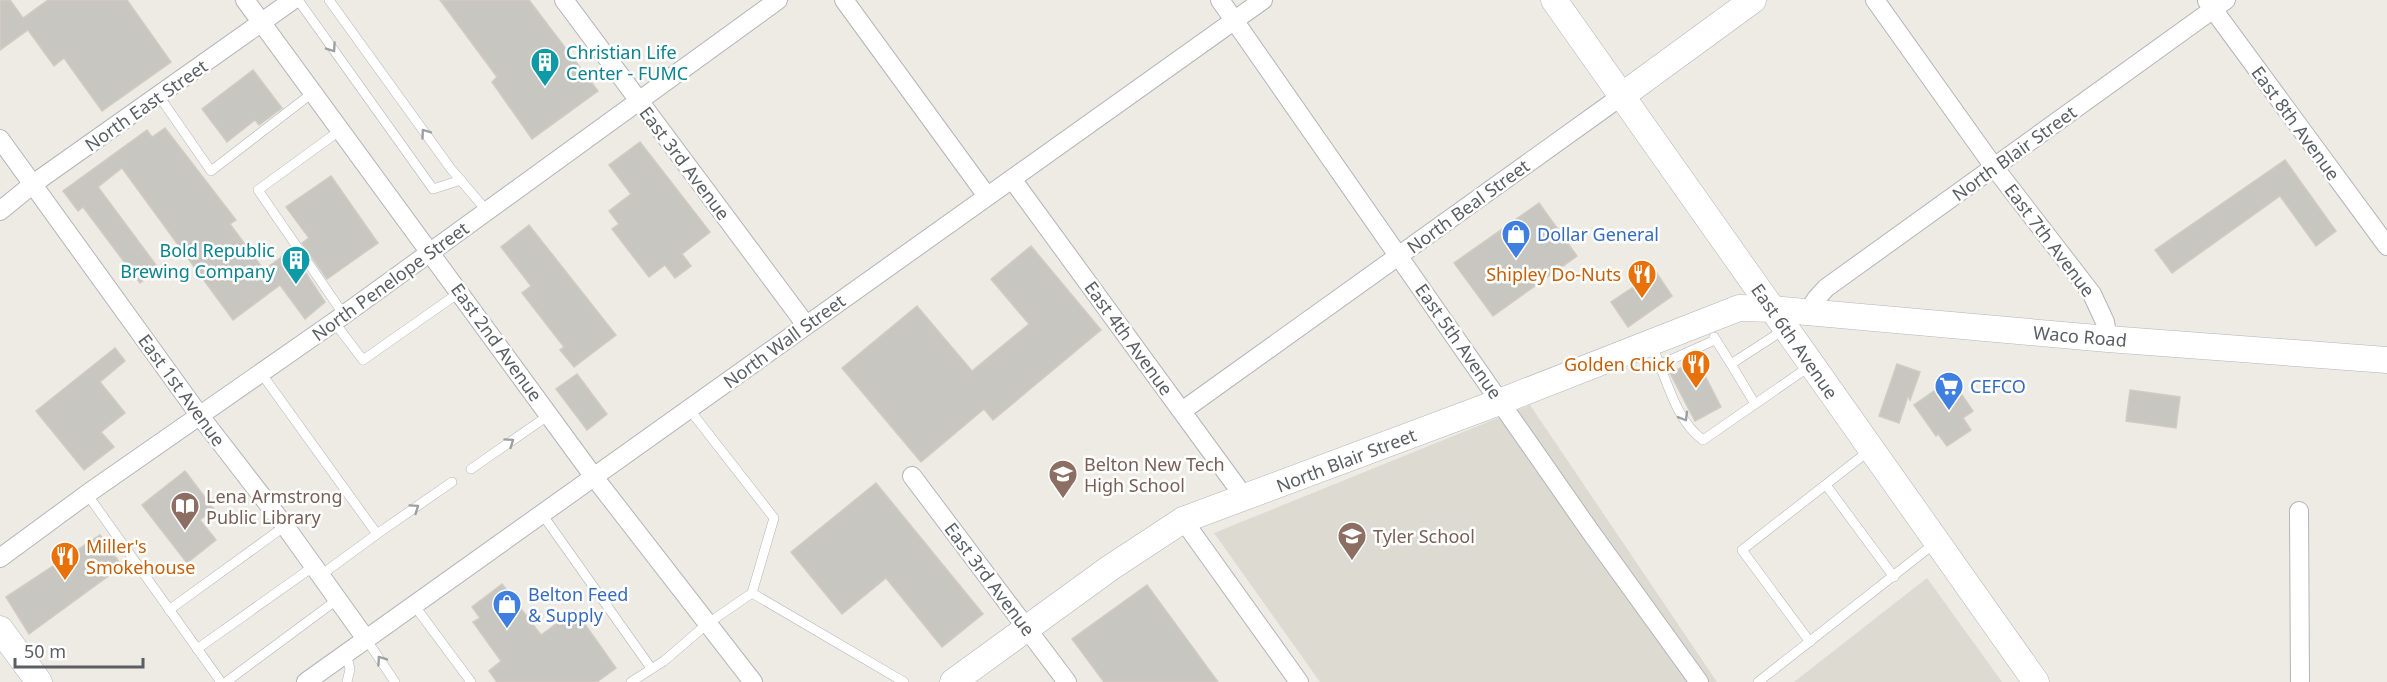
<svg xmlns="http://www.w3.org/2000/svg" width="2387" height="682" viewBox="0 0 2387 682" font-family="'Noto Sans',sans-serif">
<rect width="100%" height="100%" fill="#edebe3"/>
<g fill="#dddad1">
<polygon points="1530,405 1717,682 1320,682 1214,533"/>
<polygon points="1927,578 2002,682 1794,682"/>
</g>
<g fill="#c8c6c0" stroke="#d1ccc2" stroke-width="1.5">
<polygon points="0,0 10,0 23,18 48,0 127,0 171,62 102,111 64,58 54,66 28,30 0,50"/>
<polygon points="440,0 529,0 598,91 532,139 492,82 497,77"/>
<polygon points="253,70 282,108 259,125 255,120 227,142 202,109"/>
<polygon points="165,128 236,220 230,224 264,270 291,250 325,302 305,319 280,285 233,320 122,168 98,187 159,269 140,283 83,207 78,211 63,191 147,130 152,137"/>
<polygon points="640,142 710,232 682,254 691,266 675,278 665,265 649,277 612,229 619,224 609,211 631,194 609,165"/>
<polygon points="2285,160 2336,231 2316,246 2280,196 2172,273 2155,250"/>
<polygon points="331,176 378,243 327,279 302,243 309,238 286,207"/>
<polygon points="1539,203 1577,256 1493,316 1454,263"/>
<polygon points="529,225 616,335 574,367 560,350 564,347 522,293 531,286 501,247"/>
<polygon points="1031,246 1101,330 993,420 984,409 921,462 842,368 917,306 972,371 1029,324 991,279"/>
<polygon points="1656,272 1672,296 1628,327 1611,302"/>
<polygon points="115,348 125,361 100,382 125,413 101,432 114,447 84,470 36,411"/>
<polygon points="1697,360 1721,407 1695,421 1670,373"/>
<polygon points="1897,364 1920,372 1910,400 1908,396 1899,423 1879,416"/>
<polygon points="577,374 607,414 587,430 556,389"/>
<polygon points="1951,379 1973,411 1963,418 1971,430 1947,446 1938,434 1936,436 1914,405"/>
<polygon points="2130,390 2180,397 2176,428 2126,421"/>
<polygon points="185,471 214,509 200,520 216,540 187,563 142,505"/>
<polygon points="876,483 983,614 942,647 886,578 842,614 791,552"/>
<polygon points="100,535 122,566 29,634 6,597"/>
<polygon points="502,584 541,635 575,610 616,668 597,682 497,682 489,671 501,661 473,622 480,618 472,607"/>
<polygon points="1147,585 1218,682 1104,682 1072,639"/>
</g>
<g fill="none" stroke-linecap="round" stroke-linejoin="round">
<g stroke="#b3b5ba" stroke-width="10">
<g id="lane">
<polyline points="298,0 433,189 461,180"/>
<polyline points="329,0 451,169 487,211"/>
<polyline points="159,96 211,171 311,94"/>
<polyline points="339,131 258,190 344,315"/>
<polyline points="334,322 363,360 460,292"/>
<polyline points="1714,337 1731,364"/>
<path d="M 1651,344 C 1666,375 1674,419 1703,440 L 1810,366"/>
<polyline points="1661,364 1715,340"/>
<polyline points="261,373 377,534 321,575"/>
<polyline points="1755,404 1731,364 1785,329"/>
<polyline points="689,409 774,518 752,593"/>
<polyline points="471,469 549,415"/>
<polyline points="1826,485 1894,577"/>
<polyline points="87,494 221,682"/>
<polyline points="542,514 651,668"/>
<polyline points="377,534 452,482"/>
<polyline points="414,605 471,682"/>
<polyline points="169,610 285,526"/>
<polyline points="366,639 395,682"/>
<polyline points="1810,642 1742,550 1870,450"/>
<polyline points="197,649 314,566"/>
<polyline points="346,653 350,669 347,682"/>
<polyline points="226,682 338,599"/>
<polyline points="631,682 664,661 707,624 752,593 904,682"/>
<polyline points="1758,682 1935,543"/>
</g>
</g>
<g stroke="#b3b5ba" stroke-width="20">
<g id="street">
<polyline points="245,0 594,477 753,682"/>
<polyline points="564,0 806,325"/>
<polyline points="844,0 987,196"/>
<polyline points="1220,0 1590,531 1699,682"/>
<polyline points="1875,0 1994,167 2092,294 2105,322 2108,339"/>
<polyline points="2207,1 2387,246"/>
<polyline points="0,139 200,416 285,526 366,639"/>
<polyline points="1012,179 1245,498"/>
<polyline points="0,211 33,184 293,0"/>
<polyline points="1808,312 1816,299 1826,288 2226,0"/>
<polyline points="1182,411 1623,95"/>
<polyline points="912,476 1067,682"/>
<polyline points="2299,511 2300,682"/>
<polyline points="1183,520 1299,682"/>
<polyline points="0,558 87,494 334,322 778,0"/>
<polyline points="306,682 1263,0"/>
</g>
</g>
<g stroke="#b2b5ba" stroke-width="27">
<g id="secondary">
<polyline points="1554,0 2036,682"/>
<polyline points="1623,95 1753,0"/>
<polyline points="0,629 39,682"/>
<polyline points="953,682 1110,568 1183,520 1502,401 1739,308 1773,309 2108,339 2387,360"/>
</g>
</g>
<use href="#lane" stroke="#fff" stroke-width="9"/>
<use href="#street" stroke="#fff" stroke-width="18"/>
<use href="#secondary" stroke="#fff" stroke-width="26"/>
</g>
<defs><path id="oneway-chevron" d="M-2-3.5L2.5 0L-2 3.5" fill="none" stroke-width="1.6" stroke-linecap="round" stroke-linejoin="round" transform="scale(1.5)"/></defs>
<g stroke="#9d9fa1">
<use href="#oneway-chevron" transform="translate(332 48) rotate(55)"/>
<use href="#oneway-chevron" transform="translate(425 133) rotate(-126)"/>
<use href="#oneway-chevron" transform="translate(1684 417) rotate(60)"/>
<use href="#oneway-chevron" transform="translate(510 442) rotate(-35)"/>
<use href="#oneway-chevron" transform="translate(415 508) rotate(-35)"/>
<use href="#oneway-chevron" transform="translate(381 660) rotate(-125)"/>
</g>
<defs>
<g id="building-pin" transform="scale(1.5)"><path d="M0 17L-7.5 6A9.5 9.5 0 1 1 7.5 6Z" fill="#0f9aa8" stroke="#fff"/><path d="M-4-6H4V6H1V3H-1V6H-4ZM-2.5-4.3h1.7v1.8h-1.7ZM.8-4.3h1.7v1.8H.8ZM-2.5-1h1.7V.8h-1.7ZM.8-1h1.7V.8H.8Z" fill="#fff"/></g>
<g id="shop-pin" transform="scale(1.5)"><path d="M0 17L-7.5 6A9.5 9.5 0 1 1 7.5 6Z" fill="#3f7fe0" stroke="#fff"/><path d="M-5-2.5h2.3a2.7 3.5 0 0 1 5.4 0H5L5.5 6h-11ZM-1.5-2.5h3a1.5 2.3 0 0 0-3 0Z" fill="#fff"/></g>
<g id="restaurant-pin" transform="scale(1.5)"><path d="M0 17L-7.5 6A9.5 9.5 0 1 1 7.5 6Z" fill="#e8710a" stroke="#fff"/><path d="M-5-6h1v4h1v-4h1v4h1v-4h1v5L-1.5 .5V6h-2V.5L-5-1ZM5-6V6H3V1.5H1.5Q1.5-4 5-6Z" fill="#fff"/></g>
<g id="supermarket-pin" transform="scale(1.5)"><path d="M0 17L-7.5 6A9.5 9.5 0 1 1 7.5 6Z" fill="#3f7fe0" stroke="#fff"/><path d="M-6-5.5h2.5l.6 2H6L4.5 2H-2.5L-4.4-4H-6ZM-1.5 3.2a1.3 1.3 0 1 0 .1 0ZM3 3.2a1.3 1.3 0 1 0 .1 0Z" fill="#fff"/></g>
<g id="school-pin" transform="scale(1.5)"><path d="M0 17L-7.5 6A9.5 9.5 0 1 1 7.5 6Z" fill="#8d6e63" stroke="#fff"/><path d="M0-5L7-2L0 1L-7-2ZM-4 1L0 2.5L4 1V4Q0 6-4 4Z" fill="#fff"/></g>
<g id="library-pin" transform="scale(1.5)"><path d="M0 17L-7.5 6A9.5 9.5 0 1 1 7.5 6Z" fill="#8d6e63" stroke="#fff"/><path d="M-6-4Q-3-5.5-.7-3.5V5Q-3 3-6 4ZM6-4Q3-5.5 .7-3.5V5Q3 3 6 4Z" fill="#fff"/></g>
</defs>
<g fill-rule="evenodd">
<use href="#building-pin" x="545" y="62"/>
<use href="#shop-pin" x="1516" y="234"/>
<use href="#building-pin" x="296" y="260"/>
<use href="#restaurant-pin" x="1642" y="274"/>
<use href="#restaurant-pin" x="1696" y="364"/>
<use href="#supermarket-pin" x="1949" y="386"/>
<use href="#school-pin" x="1063" y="474"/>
<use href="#library-pin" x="185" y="506"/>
<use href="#school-pin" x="1352" y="536"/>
<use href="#restaurant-pin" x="65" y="556"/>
<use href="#shop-pin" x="507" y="604"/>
</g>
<g text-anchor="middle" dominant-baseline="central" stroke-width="5" stroke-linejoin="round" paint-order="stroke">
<g font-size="18" fill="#0d838f" stroke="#fff" text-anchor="start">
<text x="566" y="52">Christian Life<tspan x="566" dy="21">Center - FUMC</tspan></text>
<text x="275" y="250" text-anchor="end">Bold Republic<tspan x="275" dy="21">Brewing Company</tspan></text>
</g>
<g font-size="18" fill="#5b5f63" stroke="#fff">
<text transform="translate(146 105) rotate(-35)">North East Street</text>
<text transform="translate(2296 123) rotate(54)">East 8th Avenue</text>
<text transform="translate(2014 153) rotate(-36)">North Blair Street</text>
<text transform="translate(685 163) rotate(53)">East 3rd Avenue</text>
<text transform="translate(1468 206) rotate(-36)">North Beal Street</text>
<text transform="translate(2050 240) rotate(53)">East 7th Avenue</text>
<text transform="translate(390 281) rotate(-36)">North Penelope Street</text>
<text transform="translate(2080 336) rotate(5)">Waco Road</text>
<text transform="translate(1129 338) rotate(54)">East 4th Avenue</text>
<text transform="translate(784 341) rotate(-36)">North Wall Street</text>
<text transform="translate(1459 341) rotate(55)">East 5th Avenue</text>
<text transform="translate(1795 341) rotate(55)">East 6th Avenue</text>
<text transform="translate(497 342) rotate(54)">East 2nd Avenue</text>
<text transform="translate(182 390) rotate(54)">East 1st Avenue</text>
<text transform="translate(1346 460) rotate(-21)">North Blair Street</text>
<text transform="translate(990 579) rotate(53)">East 3rd Avenue</text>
</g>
<g font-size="18" fill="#366cbe" stroke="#fff" text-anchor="start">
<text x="1537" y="234">Dollar General</text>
<text x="1970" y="386">CEFCO</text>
<text x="528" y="594">Belton Feed<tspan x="528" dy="21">&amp; Supply</tspan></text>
</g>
<g font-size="18" fill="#c56008" stroke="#fff" text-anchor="end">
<text x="1621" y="274">Shipley Do-Nuts</text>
<text x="1675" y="364">Golden Chick</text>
<text x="86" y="546" text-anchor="start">Miller's<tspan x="86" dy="21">Smokehouse</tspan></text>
</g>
<g font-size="18" fill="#785e54" stroke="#fff" text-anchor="start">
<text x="1084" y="464">Belton New Tech<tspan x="1084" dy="21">High School</tspan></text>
<text x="206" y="496">Lena Armstrong<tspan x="206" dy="21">Public Library</tspan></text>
<text x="1373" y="536">Tyler School</text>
</g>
</g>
<path d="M15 658v9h128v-9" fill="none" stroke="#5b5f63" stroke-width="3"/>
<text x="24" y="658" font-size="18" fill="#5b5f63" stroke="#ffffff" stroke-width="4.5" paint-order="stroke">50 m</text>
</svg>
